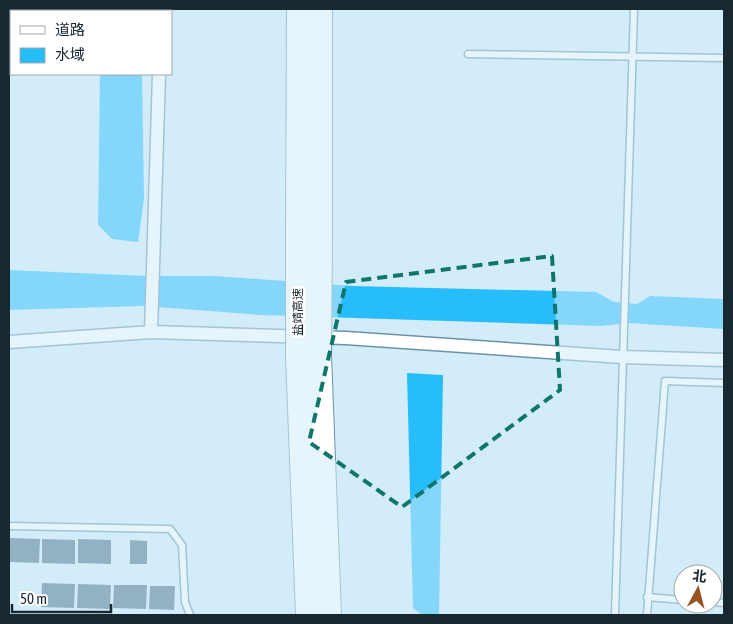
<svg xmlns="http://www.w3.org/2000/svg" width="733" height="624" viewBox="0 0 733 624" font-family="'Asap Condensed','Noto Sans SC',sans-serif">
<rect width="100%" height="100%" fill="#d2ecfa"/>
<g fill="#27bdfa">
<polygon points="100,74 142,74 144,199 138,242 112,239 98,225"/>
<polygon points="9,270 147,276 215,276 353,286 596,292 614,302 637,304 650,296 724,299 724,329 628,323 602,326 261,315 143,306 9,310"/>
<polygon points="407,373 443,375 439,615 422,615 413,608"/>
</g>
<g fill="#456c81">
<polygon points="9,538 40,539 39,563 9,562"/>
<polygon points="42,539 75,540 75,564 42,563"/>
<polygon points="78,539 111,540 111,564 78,563"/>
<polygon points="130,540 147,541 147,564 130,564"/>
<polygon points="42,583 75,584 74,608 41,607"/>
<polygon points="78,584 111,585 110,609 77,608"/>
<polygon points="114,585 147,585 146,609 113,608"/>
<polygon points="150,586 175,586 174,610 149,609"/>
</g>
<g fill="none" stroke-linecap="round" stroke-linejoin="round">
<g stroke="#6a93a9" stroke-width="9">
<g id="service">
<polyline points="468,54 724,58"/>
<polyline points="9,526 170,529 182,545 185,602 190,615"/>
<polyline points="647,597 683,600"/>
<polyline points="713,602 724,603"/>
<polyline points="615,615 634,9"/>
<polyline points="647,615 665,381 724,383"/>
</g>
</g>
<g stroke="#6a93a9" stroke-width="15">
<g id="minor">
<polyline points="161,11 161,9"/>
<polyline points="151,332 159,74"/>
<polyline points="9,342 151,332 346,338 622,357 724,360"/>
</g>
</g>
<g stroke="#6a93a9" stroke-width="26">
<g id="motorway">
<polyline points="298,235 299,9"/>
<polyline points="320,236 320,9"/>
<polyline points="319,355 329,615"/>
<polyline points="298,356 308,615"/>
</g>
</g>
<use href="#service" stroke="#fff" stroke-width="6"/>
<use href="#minor" stroke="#fff" stroke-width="12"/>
<use href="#motorway" stroke="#fff" stroke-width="24"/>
<g stroke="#6a93a9" stroke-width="26" stroke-linecap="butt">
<g id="motorway-bridge">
<polyline points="319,355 320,236"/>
<polyline points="298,356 298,235"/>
</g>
</g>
<use href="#motorway-bridge" stroke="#fff" stroke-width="24"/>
</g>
<path d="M0 0H733V624H0ZM 552,256 L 560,390 L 402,507 L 309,442 L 346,282 Z" fill="#d2ecfa" fill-opacity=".55" fill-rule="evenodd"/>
<path fill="none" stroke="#0f766e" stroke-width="4" stroke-dasharray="10 6" stroke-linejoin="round" d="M 552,256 L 560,390 L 402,507 L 309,442 L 346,282 Z"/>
<g text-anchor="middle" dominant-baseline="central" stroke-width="5" stroke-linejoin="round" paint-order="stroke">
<g font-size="12" fill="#182831" stroke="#fff">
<text transform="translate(298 312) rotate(-90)">盐靖高速</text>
</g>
</g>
<rect width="733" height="624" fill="none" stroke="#182831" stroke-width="20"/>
<rect x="10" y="10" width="162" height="65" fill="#ffffff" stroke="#a3a9ad"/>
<rect x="20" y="26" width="25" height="8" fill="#ffffff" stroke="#a3a9ad"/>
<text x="55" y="35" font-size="15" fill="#182831">道路</text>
<rect x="20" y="48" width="25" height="15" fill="#27bdfa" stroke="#a3a9ad"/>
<text x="55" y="60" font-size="15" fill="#182831">水域</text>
<g transform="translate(698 589) rotate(7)"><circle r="24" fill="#ffffff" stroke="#a3a9ad"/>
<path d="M0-4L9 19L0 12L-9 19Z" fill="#965223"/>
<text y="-8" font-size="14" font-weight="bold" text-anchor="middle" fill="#182831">北</text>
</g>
<path d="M12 604v8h99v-8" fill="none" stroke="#182831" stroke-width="2.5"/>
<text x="20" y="604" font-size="15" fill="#182831" stroke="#ffffff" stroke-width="4" paint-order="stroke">50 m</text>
</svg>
